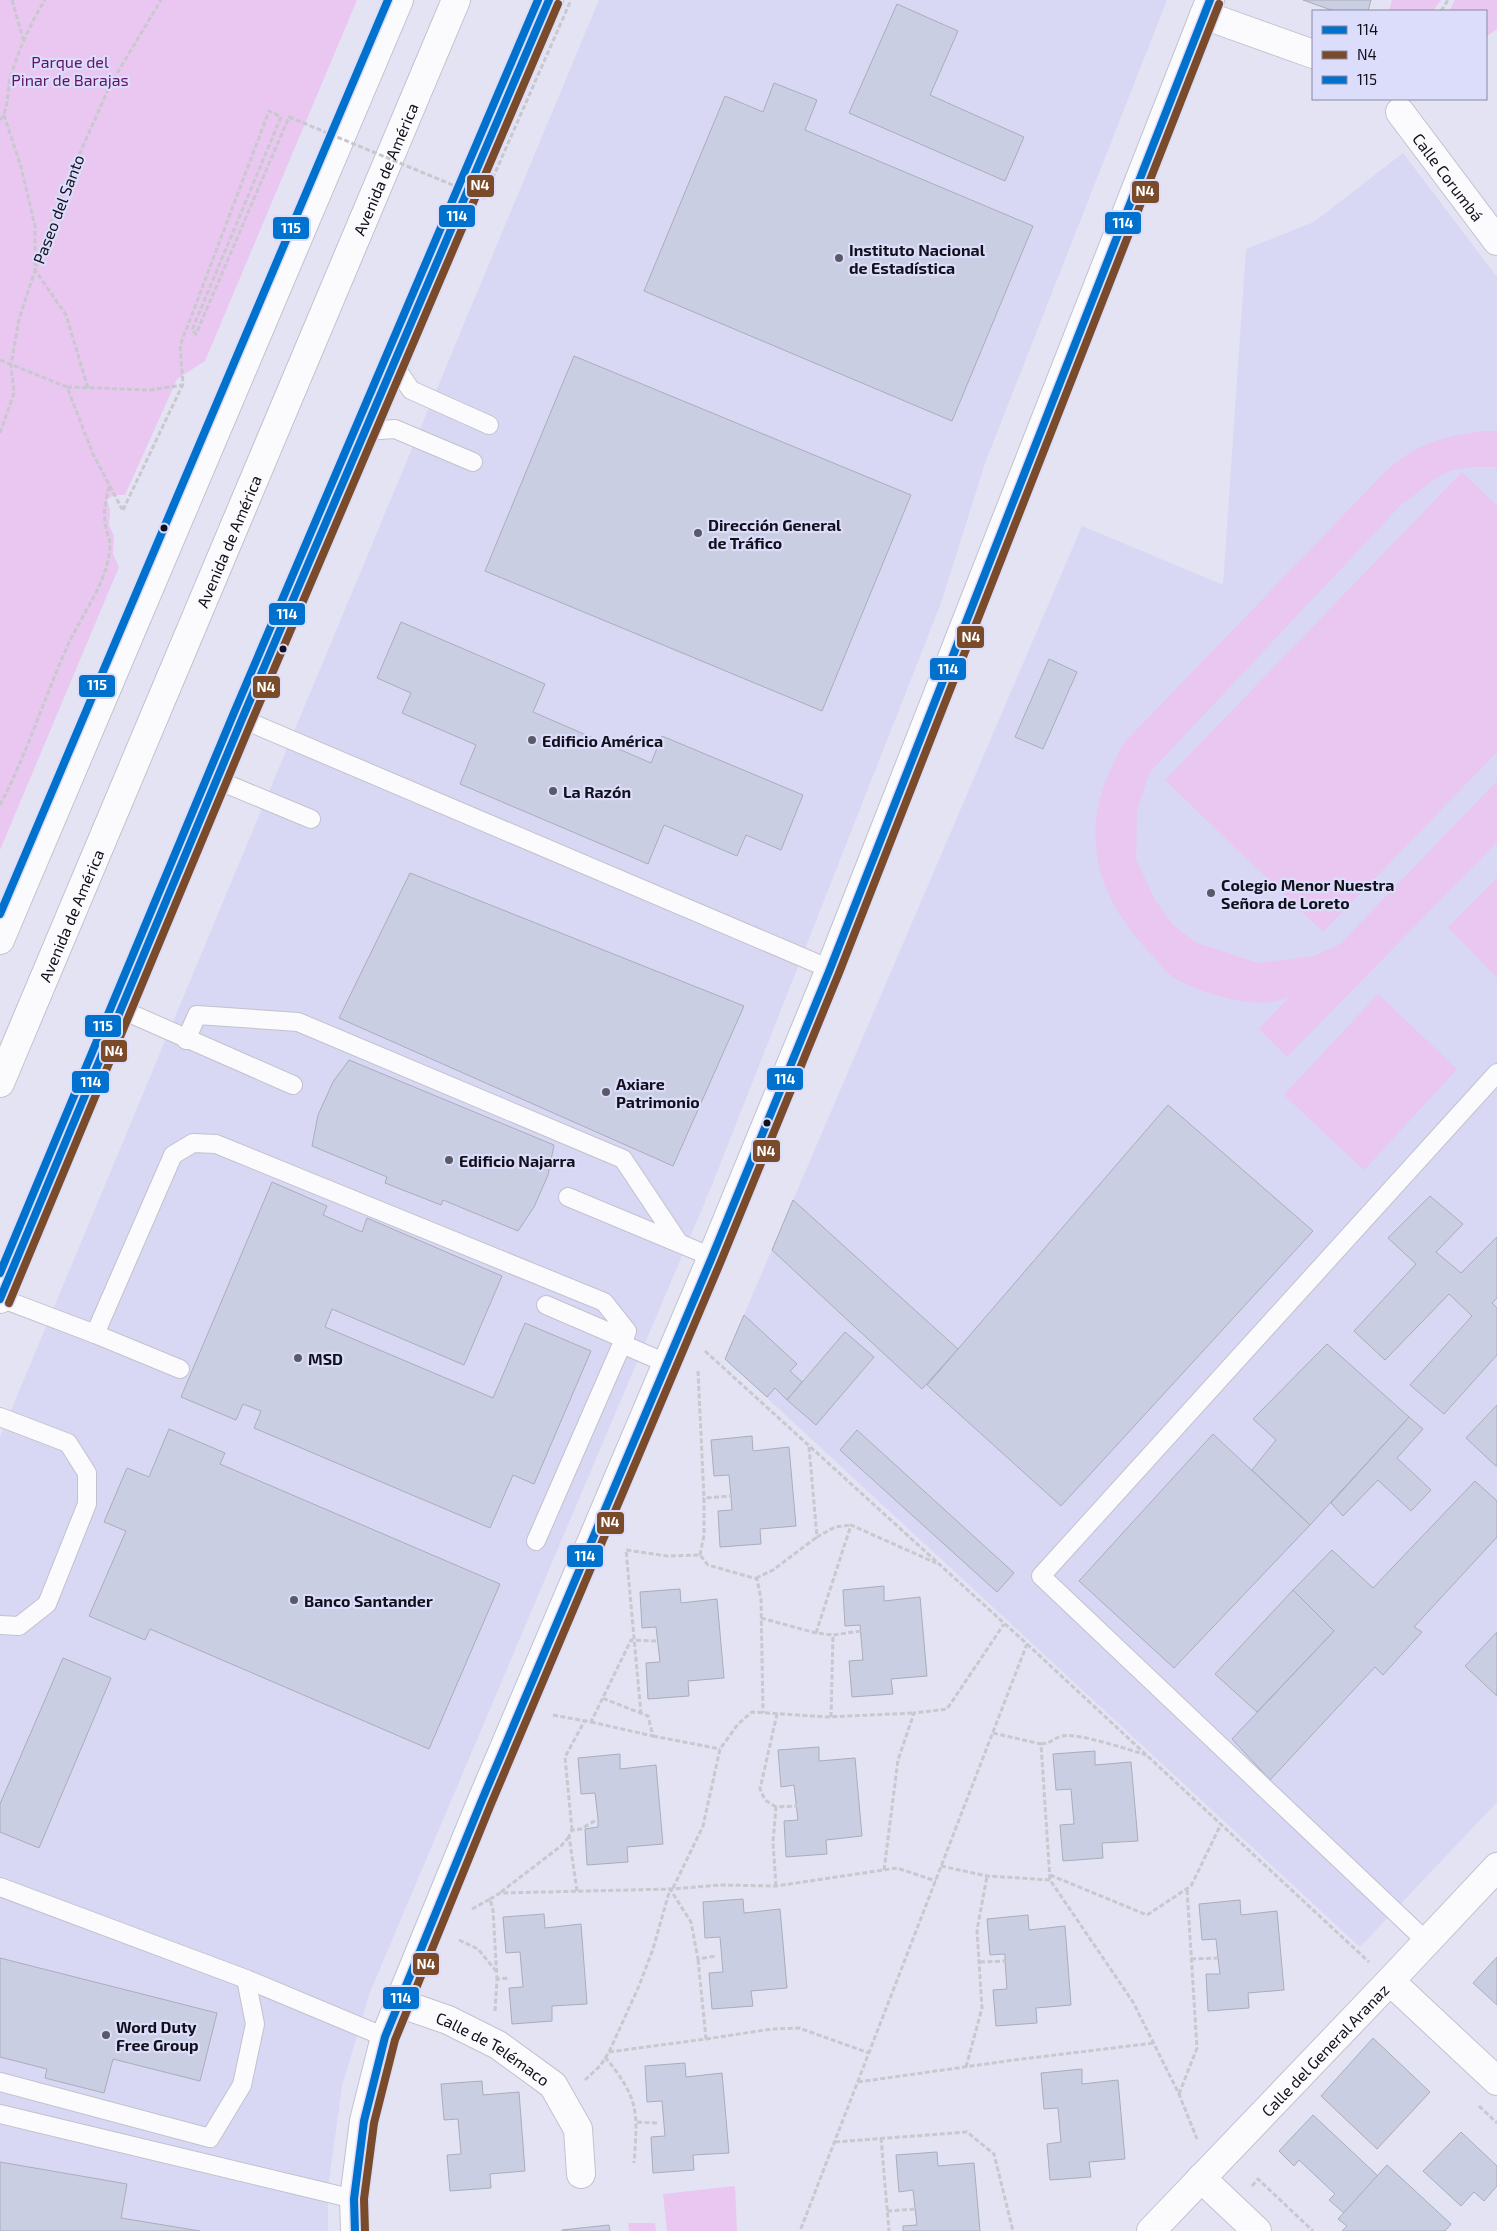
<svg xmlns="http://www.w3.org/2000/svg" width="1497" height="2231" viewBox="0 0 1497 2231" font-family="'Exo 2',sans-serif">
<rect width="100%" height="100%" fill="#e3e3f4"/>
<g fill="#d8d7f4">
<polygon points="599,0 1167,0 985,463 941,603 712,1185 370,1992 342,2086 328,2188 328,2231 0,2231 0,1437"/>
<polygon points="1403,153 1497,277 1497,1802 1360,1947 725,1359 1082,526 1223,585 1246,249 1314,222"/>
</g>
<g fill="#e9c7f1">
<polygon points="0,0 357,0 205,361 177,379 125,495 115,495 107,499 110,510 109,525 114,536 113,554 119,567 0,850"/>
<polygon points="1392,0 1441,0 1433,11 1389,11"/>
<polygon points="1455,0 1497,0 1497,29 1486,37 1486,11 1449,11"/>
<path d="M 1483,431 L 1497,431 L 1497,467 C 1483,467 1467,466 1453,470 C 1434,476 1417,494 1401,505 L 1150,772 L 1137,809 L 1136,859 L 1155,900 L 1174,926 L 1197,943 L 1258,963 L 1314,956 L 1340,944 L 1497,781 L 1497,842 L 1287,1057 L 1259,1029 L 1290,996 C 1284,998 1278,1001 1272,1002 C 1244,1006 1197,992 1173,977 C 1166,973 1160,964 1155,958 C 1124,926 1100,892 1096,846 C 1093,805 1105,780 1122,745 L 1385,472 C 1418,442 1440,438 1483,431 Z"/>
<polygon points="1462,472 1497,506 1497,752 1323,932 1165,780"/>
<polygon points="1497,878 1497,978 1448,927"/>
<polygon points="1378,994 1457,1069 1364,1170 1284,1095"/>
<polygon points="735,2186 737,2231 667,2231 663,2194"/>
<polygon points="628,2223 655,2223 656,2231 629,2231"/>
</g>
<g fill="#c9cee2" stroke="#aaadb9">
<polygon points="1303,0 1371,0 1368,11 1334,11"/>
<polygon points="897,4 958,31 930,95 1024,137 1005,181 849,113"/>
<polygon points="774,83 817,100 805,130 1033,226 952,421 644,291 725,96 763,112"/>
<polygon points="574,356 911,495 822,711 485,571"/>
<polygon points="401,622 545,684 533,712 651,763 662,736 803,795 781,850 746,835 737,856 664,825 648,864 460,784 476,745 402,713 411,693 377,678"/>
<polygon points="1049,659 1077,672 1043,749 1015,737"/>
<polygon points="410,873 744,1006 673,1166 339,1018"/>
<polygon points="349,1060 554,1145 548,1175 534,1207 518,1231 443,1200 441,1205 385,1183 387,1177 312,1146 318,1115 333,1082"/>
<polygon points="1168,1105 1313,1231 1061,1506 927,1385"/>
<polygon points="272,1182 327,1206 323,1215 362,1232 367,1218 502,1276 464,1365 332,1309 325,1327 493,1398 525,1323 591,1351 534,1484 513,1475 490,1528 254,1428 261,1411 243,1404 236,1420 181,1397"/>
<polygon points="1430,1196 1463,1224 1436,1252 1461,1273 1497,1237 1497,1298 1492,1303 1497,1308 1497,1355 1444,1414 1410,1385 1472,1316 1449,1294 1385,1360 1354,1331 1416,1264 1388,1238"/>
<polygon points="793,1200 958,1349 922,1389 772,1250"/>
<polygon points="744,1315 797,1364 790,1371 802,1382 787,1400 775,1388 767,1397 725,1359"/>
<polygon points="845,1332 874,1357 816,1425 787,1400"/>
<polygon points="1327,1344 1409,1417 1310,1525 1252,1470 1276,1440 1253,1419"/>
<polygon points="1497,1405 1497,1466 1496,1466 1466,1438"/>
<polygon points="1409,1417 1423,1429 1397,1458 1431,1490 1411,1511 1378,1480 1343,1516 1331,1503"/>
<polygon points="169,1429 225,1453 220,1464 500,1584 429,1749 150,1629 145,1640 89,1616 126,1531 104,1522 127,1468 149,1477"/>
<polygon points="857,1430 1014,1573 997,1592 840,1450"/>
<polygon points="1213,1434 1310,1525 1174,1668 1079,1581"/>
<polygon points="752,1436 753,1451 789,1447 796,1526 760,1529 761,1544 720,1547 718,1511 732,1510 731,1496 729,1475 714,1476 711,1440"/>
<polygon points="1475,1481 1497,1501 1497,1537 1414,1627 1422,1632 1383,1675 1375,1667 1270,1780 1232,1739 1334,1631 1293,1590 1332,1550 1373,1588"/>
<polygon points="884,1586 884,1601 920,1597 927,1676 891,1679 893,1694 852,1697 849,1661 863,1660 860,1625 845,1626 843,1590"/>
<polygon points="680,1589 681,1603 717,1599 724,1678 688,1681 689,1696 648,1699 646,1663 660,1662 656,1627 642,1628 640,1592"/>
<polygon points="1293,1590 1334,1631 1257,1712 1215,1674"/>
<polygon points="1497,1632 1497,1696 1465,1666"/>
<polygon points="63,1658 111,1678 39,1848 0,1832 0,1804"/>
<polygon points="819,1747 819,1761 855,1758 862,1836 826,1840 827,1854 786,1857 784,1821 798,1820 794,1785 781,1787 778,1750"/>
<polygon points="1095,1751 1095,1765 1131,1762 1138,1841 1102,1843 1103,1858 1063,1861 1060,1825 1074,1824 1071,1789 1056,1790 1053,1754"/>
<polygon points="620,1754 620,1769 656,1765 663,1844 627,1847 628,1862 587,1865 585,1829 598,1827 598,1819 595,1793 581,1794 578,1758"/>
<polygon points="743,1899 744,1913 780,1909 787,1988 751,1991 753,2006 712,2009 709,1973 723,1972 720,1937 705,1938 703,1902"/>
<polygon points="1240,1900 1241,1915 1277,1911 1284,1990 1248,1993 1249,2008 1208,2011 1206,1974 1220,1974 1218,1958 1216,1939 1202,1940 1199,1904"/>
<polygon points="544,1914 545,1928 581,1924 587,2004 552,2006 552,2021 512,2024 509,1988 523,1987 520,1952 506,1953 503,1917"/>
<polygon points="1028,1915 1029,1930 1065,1926 1071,2005 1036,2008 1037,2023 996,2026 993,1990 1007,1989 1005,1961 1005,1954 990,1955 987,1919"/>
<polygon points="1497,1957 1497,2005 1473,1983"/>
<polygon points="0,1958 217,2013 200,2081 113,2059 104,2093 45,2078 47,2069 0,2057"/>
<polygon points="1373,2038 1430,2092 1377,2149 1321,2096"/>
<polygon points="685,2063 686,2077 722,2073 729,2153 693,2155 694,2170 653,2173 651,2137 665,2136 662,2101 647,2102 645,2066"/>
<polygon points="1082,2069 1082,2084 1118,2080 1125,2159 1089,2162 1091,2177 1050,2180 1047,2144 1061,2142 1058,2108 1044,2109 1041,2073"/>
<polygon points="482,2081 483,2095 519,2092 525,2171 490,2174 491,2188 450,2191 447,2155 461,2154 458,2119 444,2120 441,2084"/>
<polygon points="1313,2115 1378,2176 1344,2213 1329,2200 1335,2194 1299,2160 1294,2166 1279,2151"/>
<polygon points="1461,2132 1497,2166 1497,2186 1484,2201 1474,2192 1461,2206 1423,2171"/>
<polygon points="937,2152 938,2166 974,2163 980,2231 903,2231 903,2226 917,2225 913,2190 899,2192 896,2155"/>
<polygon points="0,2162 127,2184 121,2218 200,2231 0,2231"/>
<polygon points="1387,2165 1451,2224 1445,2231 1342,2231 1347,2226 1338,2219"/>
<polygon points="609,2225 610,2231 562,2231 562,2230"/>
</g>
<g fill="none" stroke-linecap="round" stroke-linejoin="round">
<g stroke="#c2c2cf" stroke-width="20">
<g id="lane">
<polyline points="394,365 411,390 489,425"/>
<polyline points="365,431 395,429 473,462"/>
<polyline points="242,719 830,969"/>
<polyline points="217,780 311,819"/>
<polyline points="120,1009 293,1085"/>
<polyline points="186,1040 197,1015 298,1022 623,1159 679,1243"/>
<polyline points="568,1197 712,1257"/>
<polyline points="0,1298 95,1334 173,1155 193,1143 216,1144 604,1302 627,1331 622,1344 666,1363"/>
<polyline points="546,1305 625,1339"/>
<polyline points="95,1334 180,1369"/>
<polyline points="0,1417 68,1443 87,1473 87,1504 47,1604 19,1626 0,1625"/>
<polyline points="536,1541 622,1344"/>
<polyline points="0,1887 246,1979 385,2037"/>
<polyline points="1427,1942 1041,1576 1497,1073"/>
<polyline points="0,2082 210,2138 242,2085 255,2024 246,1979"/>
<polyline points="0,2114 354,2199"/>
</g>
</g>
<g stroke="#c2c2cf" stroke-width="30">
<g id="street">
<polyline points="1204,15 1313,54"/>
<path id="s1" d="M 1400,112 L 1497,241"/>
<polyline points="0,1299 242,719 549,0"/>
<polyline points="1390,1981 1497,2081"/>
<path id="s2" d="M 399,2003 L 448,2020 L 498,2045 L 553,2085 L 578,2129 L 581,2174"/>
<polyline points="1201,2178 1257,2231"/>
<path id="s3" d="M 1151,2231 L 1390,1981 L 1497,1867"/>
</g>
</g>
<g stroke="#c2c2cf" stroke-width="30">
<polyline id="secondary" points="355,2231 354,2199 364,2121 385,2037 482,1800 712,1257 830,969 1210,0"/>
</g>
<g stroke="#c2c2cf" stroke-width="30">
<g id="highway">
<polyline points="0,940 399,0"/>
<path id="s4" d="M 0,1083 L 456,0"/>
</g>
</g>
<g stroke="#c8c8ce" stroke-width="3" stroke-dasharray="5 2.5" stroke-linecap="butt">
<polyline points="12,0 24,42"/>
<polyline points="1441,11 1448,0"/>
<polyline points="4,115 21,167 35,226 35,270 66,315 88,388"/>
<path d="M 0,120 C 9,109 7,92 10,79 C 17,53 31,22 45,0"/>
<polyline points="0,360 67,387 93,454 122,509"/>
<polyline points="67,387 150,390 183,385"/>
<polyline points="0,433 14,393 11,365 19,319 55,210 110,85 161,0"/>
<polyline points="123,510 183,384 180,346 269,111 281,117"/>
<path d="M 0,805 C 27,754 44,698 68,645 C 81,616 104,587 109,555 C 112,538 107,537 105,522 C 103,510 107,497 109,485"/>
<polyline points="705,1351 1027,1644 800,2231"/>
<polyline points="698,1371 704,1498"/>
<polyline points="809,1447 817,1537 835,1527 851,1525"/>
<polyline points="700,1555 704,1535 704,1498 731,1496"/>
<polyline points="756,1578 773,1570 817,1537"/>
<polyline points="761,1618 816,1633 833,1635"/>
<polyline points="816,1633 851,1525 936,1563"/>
<polyline points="1027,1644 1369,1962"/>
<polyline points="641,1714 626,1550 667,1556 700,1555 708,1565 757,1579 761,1599 763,1713"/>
<polyline points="553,1715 591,1722 631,1640 658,1641"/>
<polyline points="831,1717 833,1635 861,1631"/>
<polyline points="591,1722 653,1736 648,1716 602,1698"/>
<polyline points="993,1733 1041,1744 1050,1880 1133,2002 1179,2094 1197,2139"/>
<polyline points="653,1736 720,1749"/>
<path d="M 1041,1744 C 1052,1743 1054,1738 1062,1736 C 1075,1732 1131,1750 1146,1755"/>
<polyline points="776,1807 765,1800 760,1789 777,1714"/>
<polyline points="572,1830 565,1757 585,1720"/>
<polyline points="941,1866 987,1876 1050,1880"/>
<polyline points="884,1870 898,1760 914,1713 947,1709 1004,1624"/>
<polyline points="1050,1875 1147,1915 1191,1886 1221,1824"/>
<polyline points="776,1886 773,1842 776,1807 797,1806"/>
<polyline points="673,1888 703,1826 720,1749 738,1724 752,1712 827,1717 914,1713"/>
<polyline points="577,1891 569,1836 572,1830 581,1829 598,1819"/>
<polyline points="501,1892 561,1846 569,1837"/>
<polyline points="490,1899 500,1893 672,1889 720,1885 776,1886 897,1868 936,1881"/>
<polyline points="472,1909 490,1899 493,1910 497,1979"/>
<polyline points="459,1940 478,1949 496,1971"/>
<polyline points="1191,1959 1218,1958"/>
<polyline points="980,1962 1005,1961"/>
<polyline points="495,2011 497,1979 510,1978"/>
<polyline points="706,2039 772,2029 799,2028 869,2053"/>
<polyline points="609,2052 706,2039 698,1959"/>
<path d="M 605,2057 C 639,2098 638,2112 634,2163"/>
<polyline points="966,2067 982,2008 977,1930 987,1876"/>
<polyline points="585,2080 600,2066 609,2052 639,1986 653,1949 670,1889 691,1922 698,1959 716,1956"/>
<polyline points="858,2082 1014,2060 1154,2043"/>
<polyline points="1179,2094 1197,2048 1187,1889"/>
<polyline points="1479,2106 1497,2123"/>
<polyline points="637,2122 657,2123"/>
<polyline points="881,2138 889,2231"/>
<polyline points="835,2142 967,2132 994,2154 1013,2231"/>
<polyline points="1252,2186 1258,2179 1313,2231"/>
<polyline points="887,2211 915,2209"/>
</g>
<use href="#lane" stroke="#fbfbfd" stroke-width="18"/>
<use href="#street" stroke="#fbfbfd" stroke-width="28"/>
<use href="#secondary" stroke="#fbfbfd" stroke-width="28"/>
<use href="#highway" stroke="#fbfbfd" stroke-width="28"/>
<polyline stroke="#c8c8ce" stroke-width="3" stroke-dasharray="5 2.5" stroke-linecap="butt" points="281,117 192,330 196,334 289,117 484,198 571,0"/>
<g stroke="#dcdcfb" stroke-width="11">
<g id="bus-1">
<polyline points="0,1299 242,719 549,0"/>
<polyline points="355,2231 354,2199 364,2121 385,2037 482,1800 712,1257 830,969 1210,0"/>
</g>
</g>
<g stroke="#dcdcfb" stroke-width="11">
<g id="bus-2">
<polyline points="9,1303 251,723 558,4"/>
<polyline points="365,2231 364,2199 374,2123 395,2040 491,1804 721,1261 839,973 1219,4"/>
</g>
</g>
<g stroke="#dcdcfb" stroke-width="11">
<g id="bus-3">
<polyline points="0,914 388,0"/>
<polyline points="0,1273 233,715 538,0"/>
</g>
</g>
<use href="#bus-1" stroke="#0072ce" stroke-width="8"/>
<use href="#bus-2" stroke="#7a4b2a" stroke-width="8"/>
<use href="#bus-3" stroke="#0072ce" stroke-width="8"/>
</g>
<g fill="#5a5a67" stroke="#dcdcfb" stroke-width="2">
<circle cx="839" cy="258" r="5"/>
<circle cx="698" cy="533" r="5"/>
<circle cx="532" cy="740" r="5"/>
<circle cx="553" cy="791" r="5"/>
<circle cx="1211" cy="893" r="5"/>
<circle cx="606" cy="1092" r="5"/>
<circle cx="449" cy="1160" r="5"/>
<circle cx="298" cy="1358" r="5"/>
<circle cx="294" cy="1600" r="5"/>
<circle cx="106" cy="2035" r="5"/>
</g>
<g fill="#11101b" stroke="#dcdcfb" stroke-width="2">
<circle cx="164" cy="528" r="4.5"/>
<circle cx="283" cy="649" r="4.5"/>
<circle cx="767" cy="1123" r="4.5"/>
</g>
<g text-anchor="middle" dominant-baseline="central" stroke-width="4.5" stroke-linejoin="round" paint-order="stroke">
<g font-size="16" fill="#621366" stroke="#dcdcfb">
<text x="70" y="61">Parque del<tspan x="70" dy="18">Pinar de Barajas</tspan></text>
</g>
<g font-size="16" fill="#11101b" stroke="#dcdcfb">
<text stroke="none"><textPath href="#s4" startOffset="992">Avenida de América</textPath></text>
<text stroke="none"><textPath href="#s1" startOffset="81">Calle Corumbá</textPath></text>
<text transform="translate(58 209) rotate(-69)">Paseo del Santo</text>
<text stroke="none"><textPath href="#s4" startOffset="588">Avenida de América</textPath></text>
<text stroke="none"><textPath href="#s4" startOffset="182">Avenida de América</textPath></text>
<text stroke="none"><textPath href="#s2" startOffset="105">Calle de Telémaco</textPath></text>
<text stroke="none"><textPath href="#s3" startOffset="251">Calle del General Aranaz</textPath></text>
</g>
<g font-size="16" font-weight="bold" fill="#11101b" stroke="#dcdcfb" text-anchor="start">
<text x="849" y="249">Instituto Nacional<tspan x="849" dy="18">de Estadística</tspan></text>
<text x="708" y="524">Dirección General<tspan x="708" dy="18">de Tráfico</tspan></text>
<text x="542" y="740">Edificio América</text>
<text x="563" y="791">La Razón</text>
<text x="1221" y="884">Colegio Menor Nuestra<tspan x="1221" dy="18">Señora de Loreto</tspan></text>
<text x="616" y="1083">Axiare<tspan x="616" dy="18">Patrimonio</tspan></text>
<text x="459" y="1160">Edificio Najarra</text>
<text x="308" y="1358">MSD</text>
<text x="304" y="1600">Banco Santander</text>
<text x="116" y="2026">Word Duty<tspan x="116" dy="18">Free Group</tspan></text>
</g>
</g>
<g stroke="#dcdcfb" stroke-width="2">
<rect x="466" y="174" width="29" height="24" rx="5" fill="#7a4b2a"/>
<rect x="1131" y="180" width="29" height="24" rx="5" fill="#7a4b2a"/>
<rect x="438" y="204" width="38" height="24" rx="5" fill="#0072ce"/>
<rect x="1104" y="211" width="38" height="24" rx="5" fill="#0072ce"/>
<rect x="272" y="216" width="38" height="24" rx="5" fill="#0072ce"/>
<rect x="268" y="602" width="38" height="24" rx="5" fill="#0072ce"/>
<rect x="956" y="625" width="29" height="24" rx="5" fill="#7a4b2a"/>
<rect x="929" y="657" width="38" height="24" rx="5" fill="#0072ce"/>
<rect x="78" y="674" width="38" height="24" rx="5" fill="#0072ce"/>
<rect x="252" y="675" width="29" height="24" rx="5" fill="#7a4b2a"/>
<rect x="84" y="1014" width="38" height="24" rx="5" fill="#0072ce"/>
<rect x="100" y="1039" width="28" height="24" rx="5" fill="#7a4b2a"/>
<rect x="766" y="1067" width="38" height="24" rx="5" fill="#0072ce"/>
<rect x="71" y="1070" width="39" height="24" rx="5" fill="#0072ce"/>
<rect x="752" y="1139" width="29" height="24" rx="5" fill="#7a4b2a"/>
<rect x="596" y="1511" width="29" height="24" rx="5" fill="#7a4b2a"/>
<rect x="566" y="1544" width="38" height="24" rx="5" fill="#0072ce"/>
<rect x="412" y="1952" width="28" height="24" rx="5" fill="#7a4b2a"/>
<rect x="382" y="1986" width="38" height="24" rx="5" fill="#0072ce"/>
</g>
<g font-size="14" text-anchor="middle" font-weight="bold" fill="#fff">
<text x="480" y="190">N4</text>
<text x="1145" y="196">N4</text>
<text x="457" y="221">114</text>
<text x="1123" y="228">114</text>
<text x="291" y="233">115</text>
<text x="287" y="619">114</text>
<text x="971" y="642">N4</text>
<text x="948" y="674">114</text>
<text x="97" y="690">115</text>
<text x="266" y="692">N4</text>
<text x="103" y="1031">115</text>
<text x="114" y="1056">N4</text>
<text x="785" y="1084">114</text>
<text x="91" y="1087">114</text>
<text x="766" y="1156">N4</text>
<text x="610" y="1527">N4</text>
<text x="585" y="1561">114</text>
<text x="426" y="1969">N4</text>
<text x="401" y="2003">114</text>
</g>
<rect x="1312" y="10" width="175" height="90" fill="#dcdcfb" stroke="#8b8aa1"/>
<rect x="1322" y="26" width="25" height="8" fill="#0072ce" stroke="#8b8aa1"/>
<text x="1357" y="35" font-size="15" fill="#11101b">114</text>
<rect x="1322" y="51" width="25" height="8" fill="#7a4b2a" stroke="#8b8aa1"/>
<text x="1357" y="60" font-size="15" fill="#11101b">N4</text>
<rect x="1322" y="76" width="25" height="8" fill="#0072ce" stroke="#8b8aa1"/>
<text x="1357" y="85" font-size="15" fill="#11101b">115</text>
</svg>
